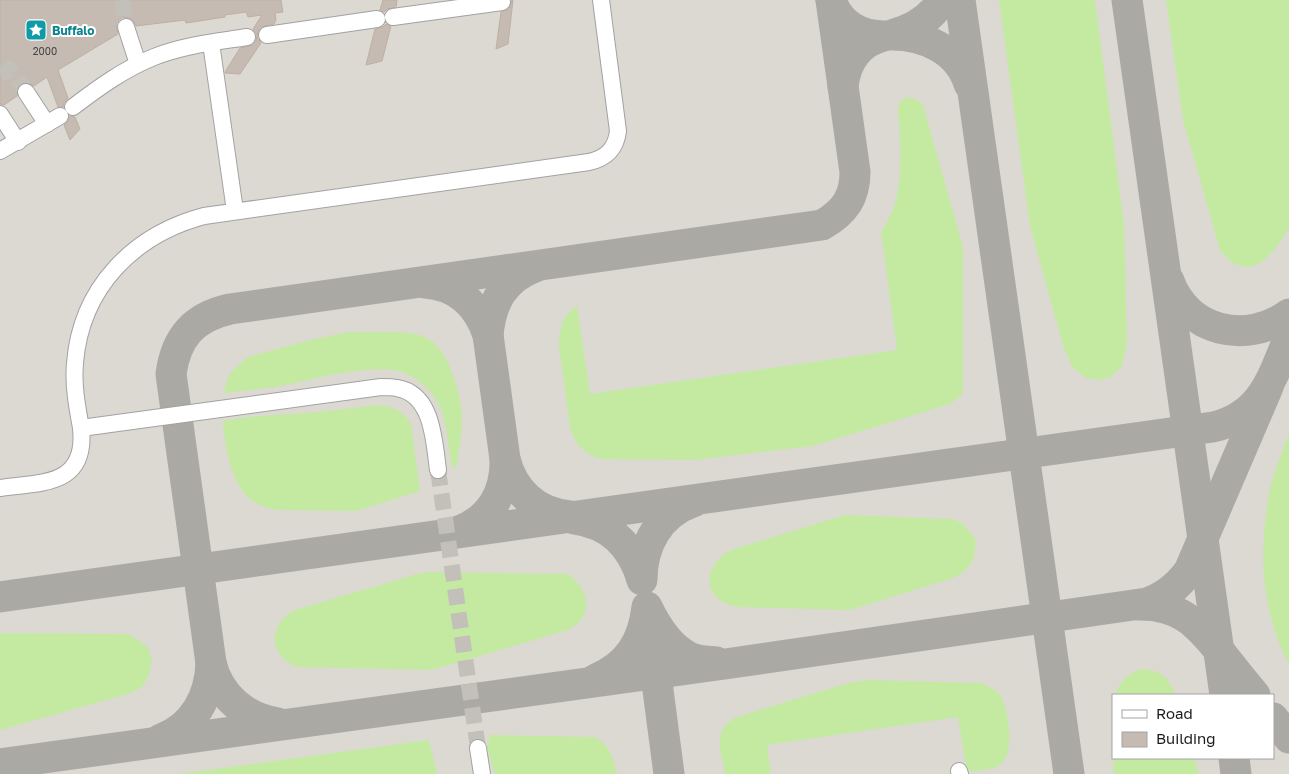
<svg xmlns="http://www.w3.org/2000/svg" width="1289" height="774" viewBox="0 0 1289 774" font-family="'Golos Text',sans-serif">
<rect width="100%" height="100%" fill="#ede9e0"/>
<path fill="#dbd9d2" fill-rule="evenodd" d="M 0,0 L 1289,0 L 1289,774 L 0,774 ZM 1113,695 L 1273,695 L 1273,758 L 1113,758 Z"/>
<g fill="#c4eaa2">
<polygon points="999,0 1095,0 1124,224 1127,343 1122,366 1111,377 1101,380 1086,378 1073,368 1064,349 1030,226"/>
<path d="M 1166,0 L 1289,0 L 1289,227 C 1273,256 1249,287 1220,250 L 1183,120 Z"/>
<path d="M 905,98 C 913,97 917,99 923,105 L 963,247 L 963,391 L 961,396 L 950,404 L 813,446 L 695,460 L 603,459 C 585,456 576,445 570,428 L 559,346 C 559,330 562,314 577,306 L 590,394 L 897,350 L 881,232 C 887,222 893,212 896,200 C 903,172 900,139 898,110 L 899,103 Z"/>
<path d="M 349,332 C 368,333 406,330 422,336 C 446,343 458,385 461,407 C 464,425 459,447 457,465 L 454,468 L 452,467 C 449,451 447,422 440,407 C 433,391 416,375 398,371 C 369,364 314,379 285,385 C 264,389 244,391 224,393 L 227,379 L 232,371 L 248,357 L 310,340 Z"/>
<path d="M 378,405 C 393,407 403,410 411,424 L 420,491 L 357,511 L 276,510 C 268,508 261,506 254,502 C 232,489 224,444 223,421 L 247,417 L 319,412 Z"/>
<path d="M 1289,433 L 1289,665 C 1265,618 1259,567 1266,515 C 1268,505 1268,494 1271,484 C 1276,467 1283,450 1289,433 Z"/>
<path d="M 845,515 L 953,519 L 962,523 L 975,538 C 977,558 971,569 953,578 L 850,610 L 737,607 C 731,605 723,603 718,599 C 700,582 713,559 731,550 Z"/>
<path d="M 430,572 L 568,574 C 590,591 595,615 568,630 L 432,670 L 297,667 C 268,654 268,629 292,611 L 417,574 Z"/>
<polygon points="0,633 128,634 147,646 152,660 149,675 142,687 128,694 0,730"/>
<path d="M 1141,669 C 1162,670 1168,678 1176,695 L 1115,695 C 1120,681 1127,674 1141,669 Z"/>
<path d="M 867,680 L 981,683 C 987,686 995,688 1000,695 C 1009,708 1015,754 1001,764 C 992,771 977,770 967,772 L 958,717 L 767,745 L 771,774 L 725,774 C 723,761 715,738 724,727 C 727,723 732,719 737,717 L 848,683 Z"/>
<path d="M 490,735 L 594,737 C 610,744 613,758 617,774 L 495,774 L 487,747 Z"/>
<polygon points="429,740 437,774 178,774"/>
<polygon points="1114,758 1194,758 1199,774 1113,774"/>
</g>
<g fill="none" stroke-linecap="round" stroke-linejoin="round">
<g stroke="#aba9a4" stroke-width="31">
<path d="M 831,0 C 839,24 860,36 884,36 C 859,42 846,61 843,86"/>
<path d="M 942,0 C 931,19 913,29 892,35 C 924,35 959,50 969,84"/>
<polyline points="960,0 1069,774"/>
<polyline points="1127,0 1225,695"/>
<path d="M 1169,281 C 1187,332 1247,345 1289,314"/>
<path d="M 425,283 C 458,285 478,305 488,335 C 491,303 503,279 535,267"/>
<polyline points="488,335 505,459"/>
<path d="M 574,519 C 610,524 632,545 642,580 C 642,545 659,514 693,502"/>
<path d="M 459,531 C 491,519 506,492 505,459 C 513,491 536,513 570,516"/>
<path d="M 0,597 L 1213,427 C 1262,416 1272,378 1289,337"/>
<path d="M 1138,605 C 1179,604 1197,623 1221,653 C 1232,667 1243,681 1255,695"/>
<polyline points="653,652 669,774"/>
<path d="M 211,663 L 171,374 C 176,337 194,317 230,309 L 822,225 C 845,212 855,197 855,172 L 831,0"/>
<path d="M 596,679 C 629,665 643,641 647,607 C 656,626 669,647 689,657 C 697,661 707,661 716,662"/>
<polyline points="1273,718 1289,738"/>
<path d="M 161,739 C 194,727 210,696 211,663 C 219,696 245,718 278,723"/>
<polyline points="1234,758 1236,774"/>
<path d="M 0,764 L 725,664 L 1147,603 C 1165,597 1178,586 1189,571 L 1268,387"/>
</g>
</g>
<g fill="#c5bbb3" stroke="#bfafa2">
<polygon points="0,0 281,0 283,12 275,13 276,20 274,24 261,27 258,31 257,37 261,43 240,74 225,73 225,72 240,48 253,45 256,41 257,35 253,29 262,15 248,17 246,12 225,15 225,17 186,23 185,20 136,26 132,19 123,17 119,20 116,24 118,34 58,70 68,98 64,103 63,107 58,107 47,77 34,86 26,82 21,83 17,88 17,96 4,105 0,104"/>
<polygon points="383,0 397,0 396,7 387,9 384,12 380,10"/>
<polygon points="512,0 513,0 508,44 496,49 501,12 508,10 511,5"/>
<polygon points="386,24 391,26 382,61 366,65 375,29 383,27"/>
<polygon points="70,116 75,117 80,129 70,140 64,125 68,121"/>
</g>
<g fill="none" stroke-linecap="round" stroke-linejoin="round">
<g stroke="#c3c0b9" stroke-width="16" stroke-dasharray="16 8" stroke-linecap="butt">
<polyline points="122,0 126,27"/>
<polyline points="0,75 10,69 26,92"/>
<polyline points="438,470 478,748"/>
</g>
<g stroke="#a2a2a2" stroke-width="18">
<g id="minor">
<polyline points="393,17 502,2"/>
<polyline points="126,27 138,64"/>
<polyline points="267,35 377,19"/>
<polyline points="211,43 235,211"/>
<polyline points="26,92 47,124"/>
<path d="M 73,107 C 98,88 124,69 154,57 C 184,45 216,42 247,37"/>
<polyline points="0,114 18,142"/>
<polyline points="0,151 60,116"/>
<path d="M 81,428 C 77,406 73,385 75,363 C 81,288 133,235 204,216 L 589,162 C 607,158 616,148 618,131 L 601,0"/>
<path d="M 0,488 C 43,482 87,486 81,428 L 381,387 C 386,387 392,387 397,388 C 433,394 434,441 438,470"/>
<polyline points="478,748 482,774"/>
<polyline points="959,771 960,774"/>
</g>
</g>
<use href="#minor" stroke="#fff" stroke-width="16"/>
</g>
<defs>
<g id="sight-square" transform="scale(1.125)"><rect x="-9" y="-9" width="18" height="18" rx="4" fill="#0f9aa8" stroke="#fff"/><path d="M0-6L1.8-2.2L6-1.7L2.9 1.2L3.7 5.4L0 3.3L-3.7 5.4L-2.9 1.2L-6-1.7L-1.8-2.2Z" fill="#fff"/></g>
</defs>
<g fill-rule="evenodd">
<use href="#sight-square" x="36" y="30"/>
</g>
<g text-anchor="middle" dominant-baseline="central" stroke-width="4" stroke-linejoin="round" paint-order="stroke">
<g font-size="10" fill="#464341">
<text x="45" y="51">2000</text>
</g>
<g font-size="12" font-weight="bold" fill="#0d838f" stroke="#fff" text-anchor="start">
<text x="52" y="30">Buffalo</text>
</g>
</g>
<rect x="1112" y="694" width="162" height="65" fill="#ffffff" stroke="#a4a4a4"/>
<rect x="1122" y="710" width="25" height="8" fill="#ffffff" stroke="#a4a4a4"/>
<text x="1156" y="719" font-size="15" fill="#1b1b1b">Road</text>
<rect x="1122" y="732" width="25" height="15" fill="#c5bbb3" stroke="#a4a4a4"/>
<text x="1156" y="744" font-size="15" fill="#1b1b1b">Building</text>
</svg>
